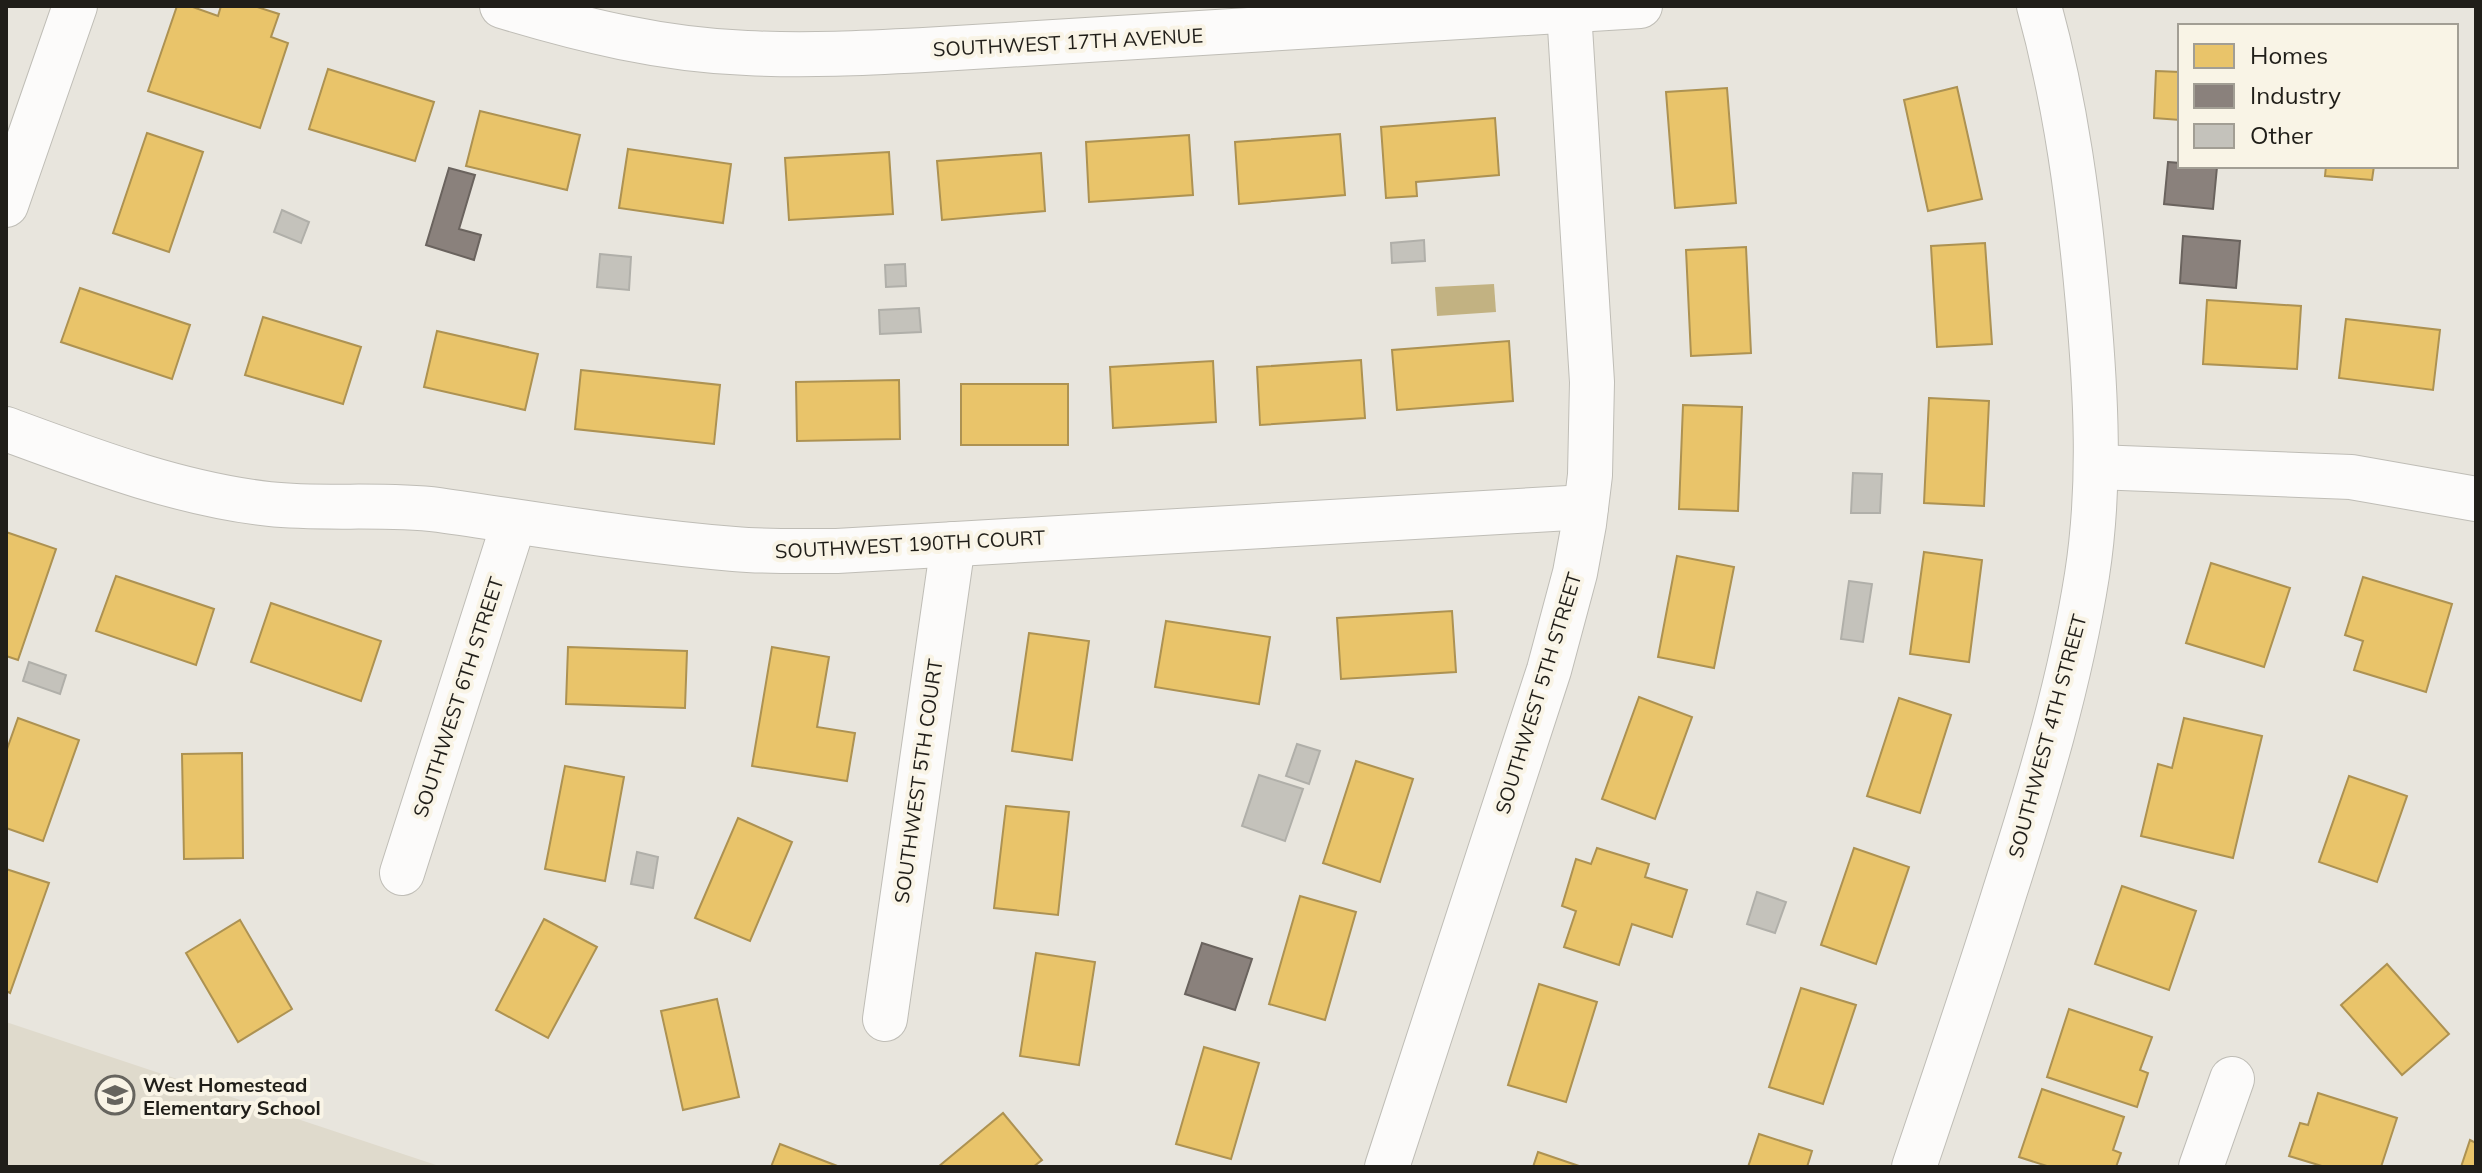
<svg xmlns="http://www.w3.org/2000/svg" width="2482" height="1173" viewBox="0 0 2482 1173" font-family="Mulish,sans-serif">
<rect width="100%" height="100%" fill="#e8e5dd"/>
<polygon fill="#dfdacc" points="6,1022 442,1167 6,1167"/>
<polygon fill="#c2b282" points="1494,284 1496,312 1437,316 1435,287"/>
<g fill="#e9c46a" stroke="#ad9252" stroke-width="2">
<polygon points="177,6 190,6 218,16 221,6 254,6 279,14 271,37 288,43 260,128 148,91"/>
<polygon points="328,69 434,102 415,161 309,129"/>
<polygon points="2156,71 2180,72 2180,120 2154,118"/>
<polygon points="1957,87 1982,199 1928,211 1904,100"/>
<polygon points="1727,88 1736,203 1675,208 1666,92"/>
<polygon points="480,111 580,135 567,190 466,166"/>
<polygon points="1495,118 1499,175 1416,182 1417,196 1386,198 1381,127"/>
<polygon points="147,133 203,152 169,252 113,233"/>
<polygon points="1340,134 1345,195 1239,204 1235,142"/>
<polygon points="1189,135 1193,195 1089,202 1086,142"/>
<polygon points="628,149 731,164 723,223 619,208"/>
<polygon points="889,152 893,214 789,220 785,158"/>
<polygon points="1041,153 1045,211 942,220 937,161"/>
<polygon points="2326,166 2374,166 2372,180 2325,176"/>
<polygon points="1985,243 1992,344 1937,347 1931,246"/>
<polygon points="1746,247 1751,353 1691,356 1686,250"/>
<polygon points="80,288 190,325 172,379 61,342"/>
<polygon points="2207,300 2301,306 2297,369 2203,364"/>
<polygon points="263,317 361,347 343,404 245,375"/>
<polygon points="2346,319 2440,330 2433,390 2339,378"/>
<polygon points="437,331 538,354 525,410 424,387"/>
<polygon points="1509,341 1513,401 1397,410 1392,350"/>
<polygon points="1361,360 1365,418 1260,425 1257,367"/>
<polygon points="1213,361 1216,422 1113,428 1110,367"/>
<polygon points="581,370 720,385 714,444 575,429"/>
<polygon points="899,380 900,439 797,441 796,382"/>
<rect x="961" y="384" width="107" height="61"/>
<polygon points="1929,398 1989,401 1984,506 1924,503"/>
<polygon points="1683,405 1742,407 1738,511 1679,509"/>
<polygon points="6,532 56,549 18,660 6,656"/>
<polygon points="1924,552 1982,560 1969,662 1910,654"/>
<polygon points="1677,556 1734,567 1714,668 1658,657"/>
<polygon points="2211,563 2290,588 2264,667 2186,643"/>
<polygon points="116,576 214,609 196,665 96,631"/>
<polygon points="2363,577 2452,604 2426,692 2354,670 2363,641 2345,635"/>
<polygon points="271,603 381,641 361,701 251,662"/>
<polygon points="1452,611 1456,672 1341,679 1337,618"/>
<polygon points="1166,621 1270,637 1259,704 1155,687"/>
<polygon points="1029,633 1089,641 1072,760 1012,751"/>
<polygon points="568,647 687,651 685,708 566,704"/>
<polygon points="772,647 829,657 817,727 855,733 847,781 752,766"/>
<polygon points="1639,697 1692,717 1655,819 1602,799"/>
<polygon points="1899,698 1951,715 1920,813 1867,796"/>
<polygon points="18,718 79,740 43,841 6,828 6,752"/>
<polygon points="2184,718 2262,736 2233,858 2141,836 2158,764 2172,768"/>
<polygon points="242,753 243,858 184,859 182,754"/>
<polygon points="1356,761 1413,779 1380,882 1323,863"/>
<polygon points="565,766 624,777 605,881 545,869"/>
<polygon points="2349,776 2407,796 2377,882 2319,862"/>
<polygon points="1006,806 1069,812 1058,915 994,908"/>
<polygon points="738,818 792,842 750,941 695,918"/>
<polygon points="1597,848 1649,864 1645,877 1687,890 1672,937 1632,924 1619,965 1564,947 1576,911 1562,906 1576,859 1591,864"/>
<polygon points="1854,848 1909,867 1876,964 1821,945"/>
<polygon points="6,869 49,883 10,993 6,991"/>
<polygon points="2122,886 2196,911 2169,990 2095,964"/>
<polygon points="1300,896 1356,912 1325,1020 1269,1004"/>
<polygon points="544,919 597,947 548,1038 496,1010"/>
<polygon points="240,920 292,1009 238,1042 186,953"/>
<polygon points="1036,953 1095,962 1079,1065 1020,1056"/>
<polygon points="2387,964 2449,1034 2402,1075 2341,1005"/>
<polygon points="1539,984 1597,1002 1566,1102 1508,1085"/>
<polygon points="1801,988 1856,1005 1823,1104 1769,1087"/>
<polygon points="717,999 739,1097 683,1110 661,1011"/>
<polygon points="2069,1009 2152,1037 2140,1070 2148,1073 2137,1107 2047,1077"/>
<polygon points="1204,1047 1259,1063 1231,1159 1176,1144"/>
<polygon points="2042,1089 2124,1117 2113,1150 2121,1153 2116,1167 2050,1167 2019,1157"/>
<polygon points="2318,1093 2397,1118 2381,1167 2325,1167 2289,1156 2300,1123 2308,1125"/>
<polygon points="1003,1113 1042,1160 1033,1167 938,1167"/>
<polygon points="1759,1134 1812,1151 1807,1167 1748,1167"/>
<polygon points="2470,1140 2476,1143 2476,1167 2461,1167"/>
<polygon points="780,1144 840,1167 771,1167"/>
<polygon points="1538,1152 1582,1167 1533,1167"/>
</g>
<g fill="#8a817c" stroke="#6a635e" stroke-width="2">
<polygon points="2168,162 2180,163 2180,166 2217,167 2213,209 2164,204"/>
<polygon points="449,168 475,175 459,229 481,235 474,260 426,245"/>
<polygon points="2183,236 2240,241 2236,288 2180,283"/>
<polygon points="1202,943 1252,959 1235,1010 1185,994"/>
</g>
<g fill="#c4c2bb" stroke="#b0afa9" stroke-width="2">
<polygon points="282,210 309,222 301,243 274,232"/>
<polygon points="1424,240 1425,261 1392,263 1391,243"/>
<polygon points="600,254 631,257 629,290 597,287"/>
<polygon points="905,264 906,286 886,287 885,265"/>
<polygon points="919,308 921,332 880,334 879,310"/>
<polygon points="1853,473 1882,474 1880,513 1851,513"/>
<polygon points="1849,581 1872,584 1863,642 1841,639"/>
<polygon points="29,662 66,675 60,694 23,681"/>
<polygon points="1297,744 1320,751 1309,784 1286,776"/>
<polygon points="1259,775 1303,789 1285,841 1242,826"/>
<polygon points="637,852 658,857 653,888 631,884"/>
<polygon points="1757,892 1786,902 1775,933 1747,924"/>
</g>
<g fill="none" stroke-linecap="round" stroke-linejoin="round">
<g stroke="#bfbdb6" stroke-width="46">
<g id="minor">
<path d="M 502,6 C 581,30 663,50 747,53 C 806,56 865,53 924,50 L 1640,6"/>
<polyline points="6,205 75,6"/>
<path d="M 6,429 C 90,460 179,494 269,504 C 325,510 382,503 439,510 C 537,524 635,541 734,549 C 768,552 803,551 837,551 L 1586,507"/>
<polyline points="2096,467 2351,477 2476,499"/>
<polyline points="402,873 514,522"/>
<polyline points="885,1019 953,544"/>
<polyline points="1387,1167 1549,670 1575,573 1584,524 1590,475 1592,382 1569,11"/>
<path d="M 1914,1167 C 1945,1075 1976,984 2005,891 C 2038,788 2070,683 2087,575 C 2101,485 2096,394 2088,304 C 2079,203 2066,104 2039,6"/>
<polyline points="2201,1167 2232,1079"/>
</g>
</g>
<use href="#minor" stroke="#fcfbfa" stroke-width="44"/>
</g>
<defs>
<g id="school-ring" transform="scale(2)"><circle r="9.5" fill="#f9f4e6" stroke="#66645e" stroke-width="1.5"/><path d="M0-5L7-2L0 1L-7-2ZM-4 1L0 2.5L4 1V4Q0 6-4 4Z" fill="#66645e"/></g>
</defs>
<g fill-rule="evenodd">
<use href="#school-ring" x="115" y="1095"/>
</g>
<g text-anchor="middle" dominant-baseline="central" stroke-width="8" stroke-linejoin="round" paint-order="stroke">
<g font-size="20" fill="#201e19" stroke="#f9f4e6">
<text transform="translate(1068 42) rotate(-3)">SOUTHWEST 17TH AVENUE</text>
<text transform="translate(910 544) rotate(-3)">SOUTHWEST 190TH COURT</text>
<text transform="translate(1538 693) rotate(-73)">SOUTHWEST 5TH STREET</text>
<text transform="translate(458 697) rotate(-72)">SOUTHWEST 6TH STREET</text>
<text transform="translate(2047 736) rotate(-75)">SOUTHWEST 4TH STREET</text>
<text transform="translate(918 781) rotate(-82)">SOUTHWEST 5TH COURT</text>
</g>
<g font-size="20" font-weight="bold" fill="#201e19" stroke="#f9f4e6" text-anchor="start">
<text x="143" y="1084">West Homestead<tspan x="143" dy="23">Elementary School</tspan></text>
</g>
</g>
<rect width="2482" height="1173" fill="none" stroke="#201e19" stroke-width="16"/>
<rect x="2178" y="24" width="280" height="144" fill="#f9f4e6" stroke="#a29e94" stroke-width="2"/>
<rect x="2194" y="44" width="40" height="24" fill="#e9c46a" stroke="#a29e94" stroke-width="2"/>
<text x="2250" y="64" font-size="24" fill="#201e19">Homes</text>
<rect x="2194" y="84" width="40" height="24" fill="#8a817c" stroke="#a29e94" stroke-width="2"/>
<text x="2250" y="104" font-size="24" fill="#201e19">Industry</text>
<rect x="2194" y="124" width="40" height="24" fill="#c4c2bb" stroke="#a29e94" stroke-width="2"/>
<text x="2250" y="144" font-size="24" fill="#201e19">Other</text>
</svg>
